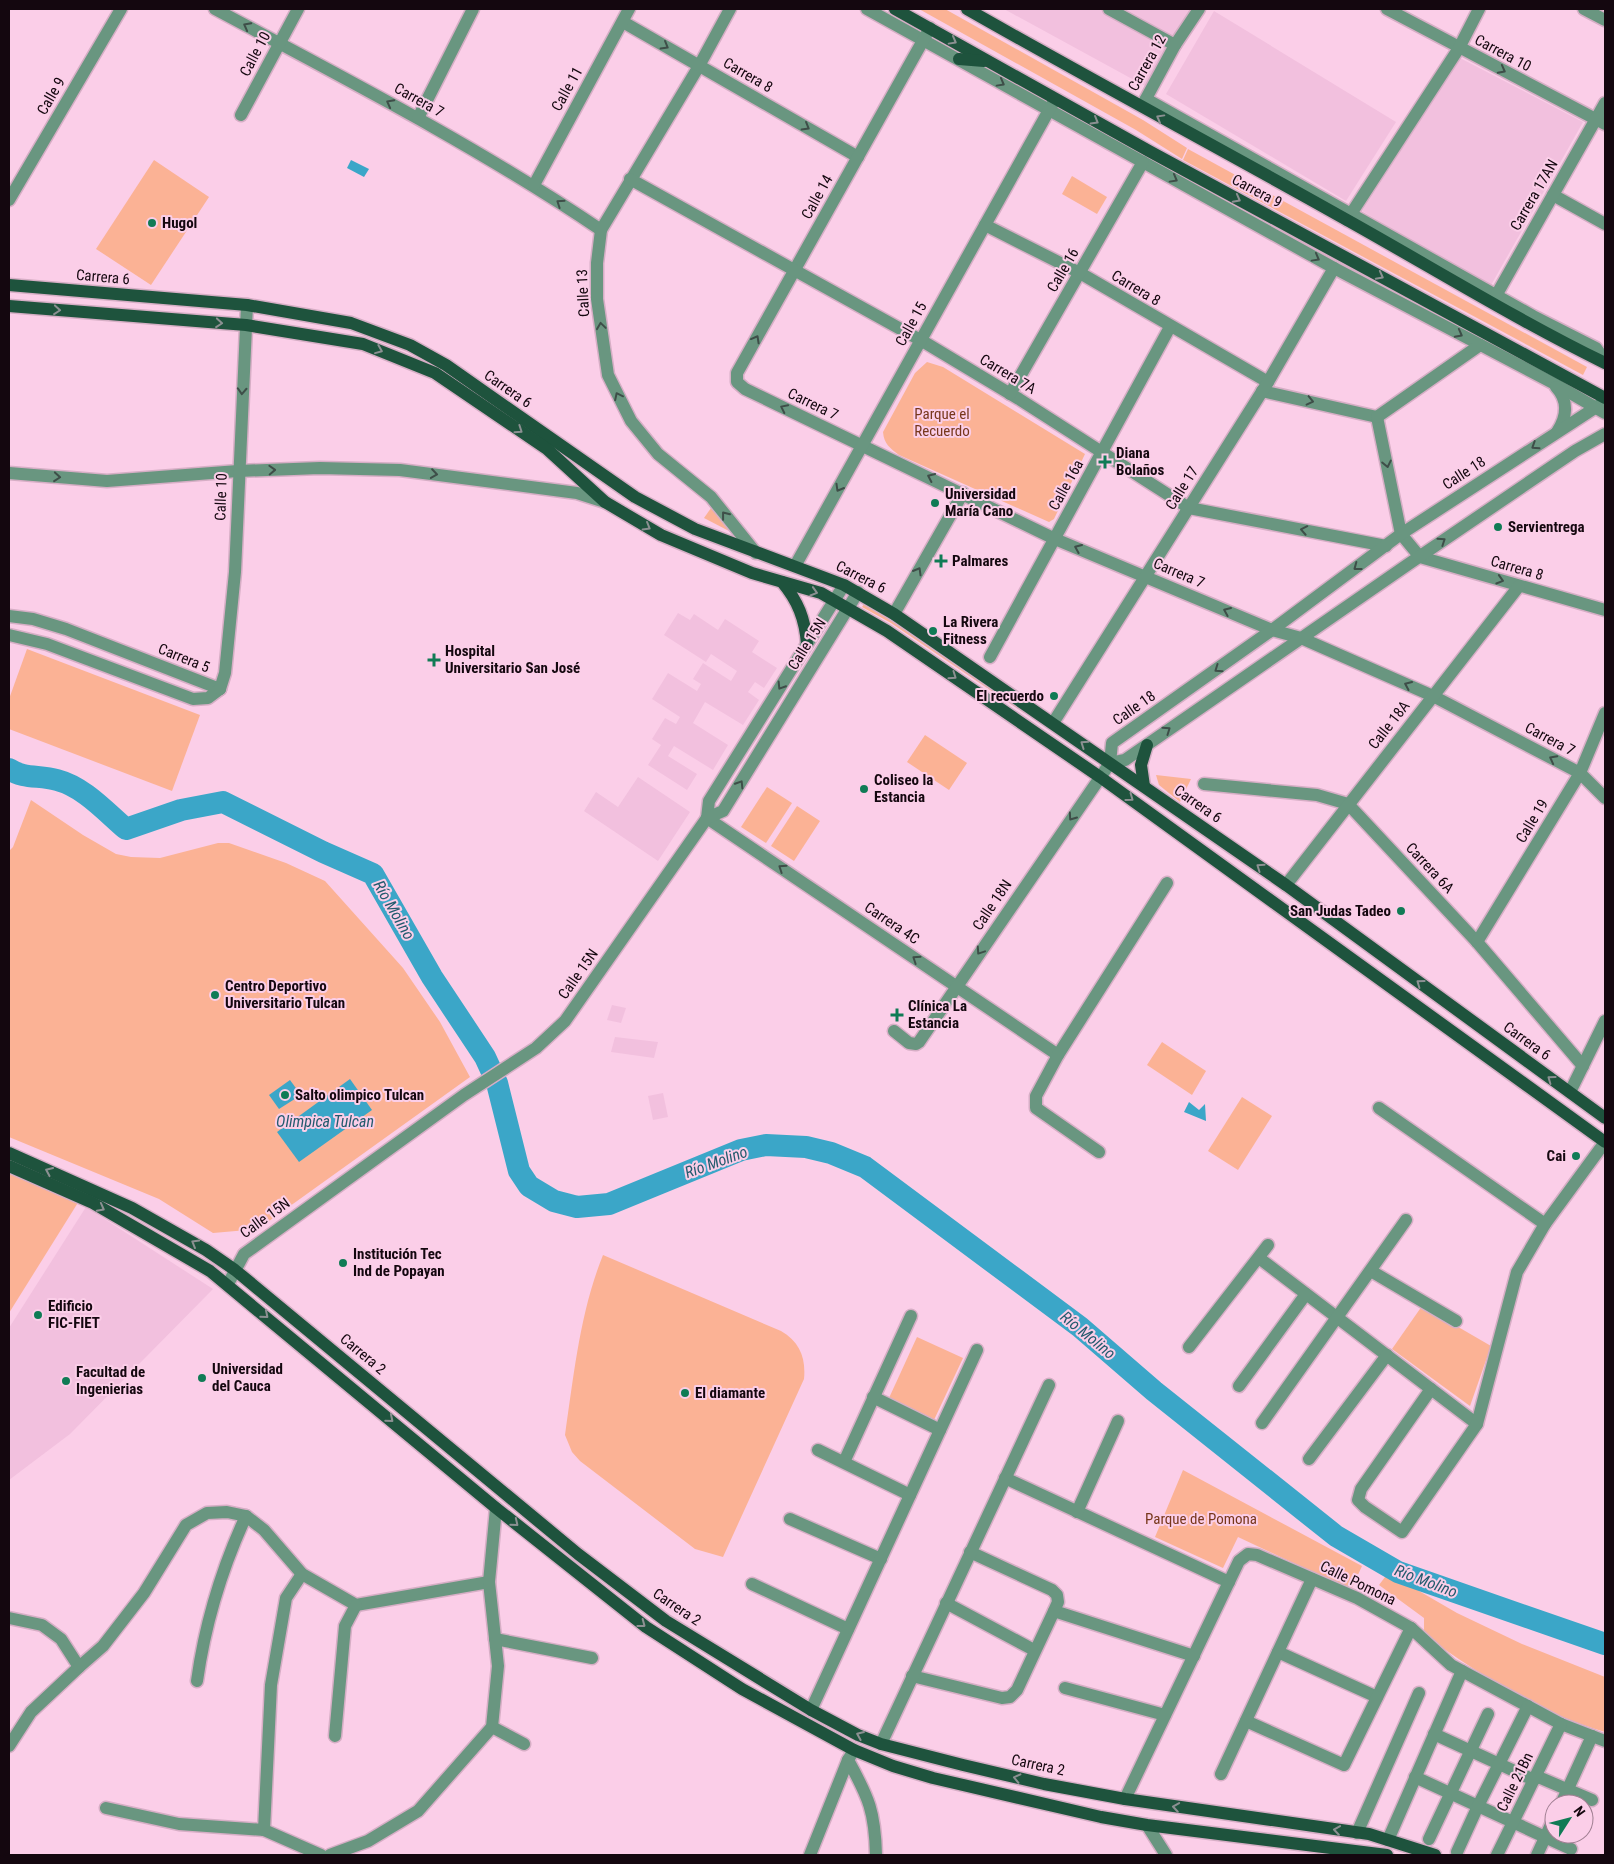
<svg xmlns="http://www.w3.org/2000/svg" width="1614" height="1864" viewBox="0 0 1614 1864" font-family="'Roboto Condensed',sans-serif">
<rect width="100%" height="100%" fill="#fbcee8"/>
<g fill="#f2c0de">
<polygon points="1004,9 1191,9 1145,86"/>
<polygon points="1214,11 1396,122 1346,201 1166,94"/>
<polygon points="1460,58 1583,122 1490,287 1362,211"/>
<polygon points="678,613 690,620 694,614 718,630 725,619 759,641 752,652 777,668 764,688 755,682 748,692 759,700 743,725 705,702 693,723 728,745 713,770 674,746 668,756 697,774 687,790 648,765 661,745 652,739 665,718 676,724 680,717 652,699 668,673 697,691 701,684 693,679 703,663 731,681 737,671 711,654 706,662 664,635"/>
<polygon points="638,777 690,812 658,861 584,811 596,792 618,807"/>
<polygon points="612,1005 626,1008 621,1023 607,1020"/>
<polygon points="615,1037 658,1042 654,1058 611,1052"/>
<polygon points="663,1093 668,1117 653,1120 648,1096"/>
<polygon points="86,1207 213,1289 70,1434 9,1480 9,1328"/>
</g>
<g fill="#fbb295">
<polygon points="919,9 945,9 1143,120 1187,148 1182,159 1136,130"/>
<polygon points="1188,149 1587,367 1583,375 1183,160"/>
<polygon points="154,160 209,197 151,285 96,249"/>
<polygon points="1072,176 1107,197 1097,214 1062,194"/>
<path d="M 927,362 L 943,367 L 1085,454 L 1054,519 L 1049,522 L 899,455 C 890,448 884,444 883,432 L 915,373 Z"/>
<polygon points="711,508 729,531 704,518"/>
<polygon points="864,604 875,610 1028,710 1024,713 891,623 862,607"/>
<polygon points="27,649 200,715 172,791 9,729 9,699"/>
<polygon points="925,735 967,763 949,790 907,762"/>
<polygon points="1156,775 1191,779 1180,802 1159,785"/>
<polygon points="767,787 792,803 766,843 741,827"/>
<polygon points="31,800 83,835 116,854 131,857 160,858 218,843 229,843 286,863 325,881 403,968 440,1022 470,1077 258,1229 213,1233 159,1199 9,1137 9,851 13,847"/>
<polygon points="797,806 820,821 794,861 771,846"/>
<polygon points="1162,1042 1206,1071 1192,1095 1147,1065"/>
<polygon points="1242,1097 1272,1116 1238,1170 1208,1151"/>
<polygon points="9,1173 79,1201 9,1313"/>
<path d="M 603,1255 L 781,1331 C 800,1342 806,1358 804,1379 L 723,1557 L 695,1549 L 580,1461 L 572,1452 L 565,1435 C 574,1374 580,1312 603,1255 Z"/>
<polygon points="1422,1306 1491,1346 1470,1406 1392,1349"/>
<polygon points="917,1337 963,1358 934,1420 889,1398"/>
<polygon points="1183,1470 1362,1566 1351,1590 1238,1537 1223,1568 1155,1537"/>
<path d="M 1388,1573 L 1457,1613 L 1522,1644 L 1605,1677 L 1605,1732 C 1539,1713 1479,1674 1424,1635 L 1424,1618 L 1379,1585 Z"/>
</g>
<g fill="#3ba6c8">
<polygon points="351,160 369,169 364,177 347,168"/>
<polygon points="350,1079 372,1110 299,1162 277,1132"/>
<polygon points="290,1080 301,1095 279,1109 269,1095"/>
<polygon points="1189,1102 1199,1110 1205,1104 1206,1121 1184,1112"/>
</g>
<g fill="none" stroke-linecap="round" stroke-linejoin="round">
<path stroke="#3ba6c8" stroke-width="22" d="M 9,769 C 24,779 39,775 57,780 C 84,787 105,811 126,829 L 181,810 L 223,802 L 323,852 L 373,874 L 432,977 L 485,1057 L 497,1083 L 519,1171 L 529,1186 L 554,1201 L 577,1207 L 609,1204 L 741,1150 L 766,1145 L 806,1147 L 831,1153 L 865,1167 L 1080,1327 L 1154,1391 L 1336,1536 L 1398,1572 L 1605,1644"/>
<g stroke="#d6aec5" stroke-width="15">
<g id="minor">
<path d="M 215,9 C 346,79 478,147 601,230"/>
<polyline points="730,9 699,66 601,230 597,263 597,299 608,375 631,421 658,454 711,497 756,553"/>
<polyline points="867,9 1334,268 1553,383 1605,413"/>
<polyline points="1109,9 1175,45"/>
<polyline points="1387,9 1605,124"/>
<polyline points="1584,9 1605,20"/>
<polyline points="623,22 858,157"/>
<polyline points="930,28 737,373 737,382 745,389 1055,539 1272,630 1301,638 1433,696 1580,773 1605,798"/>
<polyline points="1146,99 1533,316 1596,348 1605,361"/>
<polyline points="1142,106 1175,45 1199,9"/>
<polyline points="241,115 298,9"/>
<polyline points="418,118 473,9"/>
<polyline points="630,179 924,342 1019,399 1189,508 1386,546"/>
<polyline points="534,185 629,9"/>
<polyline points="1553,195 1605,224"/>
<polyline points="9,200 121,9"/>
<polyline points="1347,220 1459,48 1479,9"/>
<polyline points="985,225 1080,273 1268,382"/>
<polyline points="1493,301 1605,103"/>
<path d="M 1556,387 C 1569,401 1567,417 1557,432"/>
<polyline points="1262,391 1377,417"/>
<polyline points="1010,394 1143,162"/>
<polyline points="1377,417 1401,534 1420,557 1605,610"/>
<polyline points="1377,417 1480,345"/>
<polyline points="9,473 107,481 238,471 320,468 400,470 577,493 605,502"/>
<polyline points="795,566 1053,103"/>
<polyline points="894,614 963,493"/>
<polyline points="9,616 33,619 66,629 220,689"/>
<polyline points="9,635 47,644 193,699 208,698 220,689"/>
<polyline points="990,657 1170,327"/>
<polyline points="220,689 225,673 235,572 247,305"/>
<polyline points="1053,723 1268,382 1334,268"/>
<polyline points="1110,763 1112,743 1272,630 1401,534 1601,404"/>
<polyline points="1110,763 1125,760 1410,563 1575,451 1605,434"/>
<polyline points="1204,784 1317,795 1348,804 1477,942 1583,1066"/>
<polyline points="707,818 1058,1055"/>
<polyline points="707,818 709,801 844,585"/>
<polyline points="1286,885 1519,586"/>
<polyline points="1477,942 1580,773 1605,713"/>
<polyline points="894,1031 909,1043 916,1044 919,1042 1110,763"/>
<polyline points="1570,1092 1605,1021"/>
<polyline points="1379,1108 1545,1224"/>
<polyline points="1099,1152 1036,1108 1036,1096 1058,1055 1167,883"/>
<polyline points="1259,1258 1477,1424"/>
<polyline points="1371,1271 1456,1321"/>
<polyline points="228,1284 244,1254 464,1095 536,1048 565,1021 707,818 723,811 858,592"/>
<polyline points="1189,1347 1268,1245"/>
<polyline points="1239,1386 1306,1294"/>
<polyline points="1431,1389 1361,1489 1358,1500 1365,1507 1402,1532 1477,1424 1517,1272 1545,1224 1605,1142"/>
<polyline points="873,1397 940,1430"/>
<polyline points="1262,1423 1406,1220"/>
<polyline points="818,1450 910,1495"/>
<polyline points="1309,1459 1387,1355"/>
<polyline points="844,1462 911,1316"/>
<polyline points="1005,1478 1229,1582"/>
<polyline points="1077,1512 1118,1421"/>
<polyline points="790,1519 881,1559"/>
<polyline points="752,1584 848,1629"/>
<polyline points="946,1603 1034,1650"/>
<polyline points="1054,1611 1194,1656"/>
<polyline points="9,1618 42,1625 61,1639 79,1667 31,1712 9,1746"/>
<polyline points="495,1639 592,1658"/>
<polyline points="1278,1652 1377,1697"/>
<polyline points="79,1667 103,1646 144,1593 186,1525 207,1513 227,1512 246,1516 264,1530 302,1574 356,1605 489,1582"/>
<polyline points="912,1676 1002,1698 1010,1697 1017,1690 1054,1611 1058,1602 1057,1595 1052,1590 970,1552"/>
<path d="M 197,1681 C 205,1624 222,1568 246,1516"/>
<polyline points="1065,1688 1165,1715"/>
<polyline points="811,1710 977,1350"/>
<polyline points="1246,1721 1344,1765 1411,1628"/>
<polyline points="492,1727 524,1744"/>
<polyline points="1434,1734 1534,1780"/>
<polyline points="335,1736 345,1626 356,1605"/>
<polyline points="881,1744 1049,1385"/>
<path d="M 854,1750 L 848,1760 C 869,1798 875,1812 876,1855"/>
<polyline points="1221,1774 1312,1579"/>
<polyline points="1536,1776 1592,1800"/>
<polyline points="1415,1777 1571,1849"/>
<polyline points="1125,1799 1239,1561 1248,1554 1257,1555 1357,1598 1411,1628 1451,1665 1561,1724 1605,1741"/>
<polyline points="1561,1804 1592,1736"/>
<polyline points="106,1808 179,1824 264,1830 321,1855"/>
<polyline points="1147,1825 1166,1855"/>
<polyline points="264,1830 271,1685 286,1598 302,1574"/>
<polyline points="1357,1833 1419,1693"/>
<polyline points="1429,1839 1488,1714"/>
<polyline points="1388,1840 1462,1671"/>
<polyline points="1457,1852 1478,1806 1528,1706"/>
<polyline points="330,1855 368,1841 418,1811 492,1727 498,1666 489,1582 496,1508"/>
<polyline points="810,1855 848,1760"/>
<polyline points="1497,1855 1561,1724"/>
<polyline points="1537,1855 1554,1818"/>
</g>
</g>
<g stroke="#d6aec5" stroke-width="15">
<g id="major">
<polyline points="895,9 1149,151 1605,398"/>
<path d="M 967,9 C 1093,81 1221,149 1347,220 C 1433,268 1517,320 1605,363"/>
<polyline points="959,59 984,61"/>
<polyline points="9,285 247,305 351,323 410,345 446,365 635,497 695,529 844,585 894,614 1286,885 1605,1118"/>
<polyline points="9,306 246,325 363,344 435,373 547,449 605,502 661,535 752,573 821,593 887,631 1100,777 1605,1142"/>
<path d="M 782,582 C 798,601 805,619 807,644"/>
<polyline points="1144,786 1141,765 1147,745"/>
<polyline points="9,1153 132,1208 206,1250 235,1270 578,1554 666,1621 811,1710 858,1735 881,1744 963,1765 1044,1784 1125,1799 1369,1834 1435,1855"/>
<polyline points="9,1166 93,1203 210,1271 496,1508 646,1627 742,1689 854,1750 893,1766 933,1778 1101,1817 1147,1825 1387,1855"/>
</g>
</g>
<use href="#minor" stroke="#699680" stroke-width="12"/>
<use href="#major" stroke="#1e533d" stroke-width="12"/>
</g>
<defs><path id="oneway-chevron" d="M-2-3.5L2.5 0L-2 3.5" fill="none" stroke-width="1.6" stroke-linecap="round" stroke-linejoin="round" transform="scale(1.25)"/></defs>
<g stroke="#3e4e48">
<use href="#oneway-chevron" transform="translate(247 26) rotate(-152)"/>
<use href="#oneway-chevron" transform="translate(665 46) rotate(30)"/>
<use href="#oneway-chevron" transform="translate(1502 70) rotate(28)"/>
<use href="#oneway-chevron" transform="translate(1001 83) rotate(29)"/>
<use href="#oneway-chevron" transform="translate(390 103) rotate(-152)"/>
<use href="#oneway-chevron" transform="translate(806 127) rotate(30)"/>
<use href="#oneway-chevron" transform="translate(1174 179) rotate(29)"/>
<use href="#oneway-chevron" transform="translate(560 203) rotate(-146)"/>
<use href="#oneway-chevron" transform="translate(1316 258) rotate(29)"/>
<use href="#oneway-chevron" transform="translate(601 326) rotate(-98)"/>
<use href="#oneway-chevron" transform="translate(1459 334) rotate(28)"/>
<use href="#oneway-chevron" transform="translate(756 339) rotate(-61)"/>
<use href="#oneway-chevron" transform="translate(242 391) rotate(93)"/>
<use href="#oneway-chevron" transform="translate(618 396) rotate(-116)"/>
<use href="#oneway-chevron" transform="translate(1310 401) rotate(13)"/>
<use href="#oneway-chevron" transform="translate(784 408) rotate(-154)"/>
<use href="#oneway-chevron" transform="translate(1535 446) rotate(147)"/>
<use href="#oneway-chevron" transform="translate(1387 464) rotate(78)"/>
<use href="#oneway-chevron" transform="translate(272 470) rotate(-2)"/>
<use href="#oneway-chevron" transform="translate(434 474) rotate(8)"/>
<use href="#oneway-chevron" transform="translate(57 477) rotate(5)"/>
<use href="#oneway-chevron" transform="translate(931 477) rotate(-155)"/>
<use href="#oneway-chevron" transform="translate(839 488) rotate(120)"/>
<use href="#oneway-chevron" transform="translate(725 515) rotate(-128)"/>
<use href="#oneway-chevron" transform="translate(1304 530) rotate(-169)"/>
<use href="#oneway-chevron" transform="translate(1442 541) rotate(-34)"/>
<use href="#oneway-chevron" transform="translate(1078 548) rotate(-157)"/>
<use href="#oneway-chevron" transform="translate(1357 567) rotate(143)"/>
<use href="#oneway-chevron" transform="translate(918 571) rotate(-60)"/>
<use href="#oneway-chevron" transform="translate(1500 580) rotate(17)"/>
<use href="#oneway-chevron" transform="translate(1227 611) rotate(-157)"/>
<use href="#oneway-chevron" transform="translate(1218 669) rotate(145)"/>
<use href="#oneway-chevron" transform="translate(1408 685) rotate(-156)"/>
<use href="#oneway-chevron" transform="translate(781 686) rotate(122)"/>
<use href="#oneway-chevron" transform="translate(1167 730) rotate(-35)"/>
<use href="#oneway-chevron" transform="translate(1553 759) rotate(-152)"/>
<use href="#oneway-chevron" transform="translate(740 784) rotate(-58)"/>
<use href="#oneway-chevron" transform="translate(1072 817) rotate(125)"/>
<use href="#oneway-chevron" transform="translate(782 868) rotate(-146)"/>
<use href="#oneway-chevron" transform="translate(980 951) rotate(124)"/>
<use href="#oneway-chevron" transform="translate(916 959) rotate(-146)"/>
</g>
<g stroke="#8c9092">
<use href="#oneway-chevron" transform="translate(953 41) rotate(29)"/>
<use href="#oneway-chevron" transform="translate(1160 118) rotate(-151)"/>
<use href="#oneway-chevron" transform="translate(1095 121) rotate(30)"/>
<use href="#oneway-chevron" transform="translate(1237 199) rotate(28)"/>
<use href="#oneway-chevron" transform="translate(1380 276) rotate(28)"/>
<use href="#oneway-chevron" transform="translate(57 310) rotate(5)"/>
<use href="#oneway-chevron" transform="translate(219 323) rotate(5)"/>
<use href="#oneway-chevron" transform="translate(379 350) rotate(22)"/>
<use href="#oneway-chevron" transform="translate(519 430) rotate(34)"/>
<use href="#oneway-chevron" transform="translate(647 527) rotate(30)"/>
<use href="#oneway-chevron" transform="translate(814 592) rotate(17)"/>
<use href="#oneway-chevron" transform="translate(953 676) rotate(35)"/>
<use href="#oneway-chevron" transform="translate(1084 744) rotate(-145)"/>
<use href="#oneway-chevron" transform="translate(1130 798) rotate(36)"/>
<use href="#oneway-chevron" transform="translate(1260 867) rotate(-145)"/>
<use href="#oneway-chevron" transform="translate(1420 983) rotate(-144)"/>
<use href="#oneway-chevron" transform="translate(1551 1079) rotate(-144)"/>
<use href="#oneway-chevron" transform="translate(49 1171) rotate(-156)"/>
<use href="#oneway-chevron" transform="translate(101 1208) rotate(28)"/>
<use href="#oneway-chevron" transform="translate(195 1243) rotate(-150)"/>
<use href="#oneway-chevron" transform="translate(265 1315) rotate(40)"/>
<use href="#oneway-chevron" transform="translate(390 1419) rotate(40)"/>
<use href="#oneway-chevron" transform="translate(515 1523) rotate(39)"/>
<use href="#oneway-chevron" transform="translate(642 1624) rotate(37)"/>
<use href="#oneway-chevron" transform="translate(860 1735) rotate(-157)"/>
<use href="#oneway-chevron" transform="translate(1017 1778) rotate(-167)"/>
<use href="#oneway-chevron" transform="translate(1176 1807) rotate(-171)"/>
<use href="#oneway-chevron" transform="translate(1337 1830) rotate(-172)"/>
</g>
<g fill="#107b55" stroke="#fbcee8" stroke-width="2">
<circle cx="152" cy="223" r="5"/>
<path d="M1102.5 454.5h5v5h5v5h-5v5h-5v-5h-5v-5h5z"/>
<circle cx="935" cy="503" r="5"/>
<circle cx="1498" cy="527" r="5"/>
<path d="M938.5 553.5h5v5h5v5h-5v5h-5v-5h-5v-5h5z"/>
<circle cx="933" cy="631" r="5"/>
<path d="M431.5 652.5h5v5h5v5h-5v5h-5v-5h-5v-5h5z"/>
<circle cx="1054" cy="696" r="5"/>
<circle cx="864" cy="789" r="5"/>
<circle cx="1401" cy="911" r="5"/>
<circle cx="215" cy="995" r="5"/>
<path d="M894.5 1007.5h5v5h5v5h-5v5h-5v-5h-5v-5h5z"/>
<circle cx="285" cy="1095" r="5"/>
<circle cx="1576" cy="1156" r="5"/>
<circle cx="343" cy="1263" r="5"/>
<circle cx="38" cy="1315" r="5"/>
<circle cx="202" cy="1378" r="5"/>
<circle cx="66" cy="1381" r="5"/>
<circle cx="685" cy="1393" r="5"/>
</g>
<g text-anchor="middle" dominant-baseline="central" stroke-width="4" stroke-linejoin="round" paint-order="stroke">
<g font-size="15" fill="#14070f" stroke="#fbcee8">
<text transform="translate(1503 53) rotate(28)">Carrera 10</text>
<text transform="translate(255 54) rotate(-62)">Calle 10</text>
<text transform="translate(1147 63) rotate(-61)">Carrera 12</text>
<text transform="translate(748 75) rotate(30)">Carrera 8</text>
<text transform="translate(567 89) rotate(-61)">Calle 11</text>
<text transform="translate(51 96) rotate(-60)">Calle 9</text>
<text transform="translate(419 100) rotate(29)">Carrera 7</text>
<text transform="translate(1257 191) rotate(28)">Carrera 9</text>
<text transform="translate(1534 195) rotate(-60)">Carrera 17AN</text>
<text transform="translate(817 197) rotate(-61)">Calle 14</text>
<text transform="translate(1063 270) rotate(-60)">Calle 16</text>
<text transform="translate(103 277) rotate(5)">Carrera 6</text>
<text transform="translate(1136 288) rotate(31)">Carrera 8</text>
<text transform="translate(583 293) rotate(-93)">Calle 13</text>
<text transform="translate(911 324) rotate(-61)">Calle 15</text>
<text transform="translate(1008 374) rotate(31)">Carrera 7A</text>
<text transform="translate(508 389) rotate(35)">Carrera 6</text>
<text transform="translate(813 404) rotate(26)">Carrera 7</text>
<text transform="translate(1464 473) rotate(-33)">Calle 18</text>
<text transform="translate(1066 485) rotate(-61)">Calle 16a</text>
<text transform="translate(1182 488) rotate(-58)">Calle 17</text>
<text transform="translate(221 497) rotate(-88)">Calle 10</text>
<text transform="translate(1517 568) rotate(16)">Carrera 8</text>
<text transform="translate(1179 573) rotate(23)">Carrera 7</text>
<text transform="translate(861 577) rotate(27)">Carrera 6</text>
<text transform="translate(807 644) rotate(-58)">Calle 15N</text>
<text transform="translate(184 658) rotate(22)">Carrera 5</text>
<text transform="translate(1134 708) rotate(-35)">Calle 18</text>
<text transform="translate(1389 725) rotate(-52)">Calle 18A</text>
<text transform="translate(1550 739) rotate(28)">Carrera 7</text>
<text transform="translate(1198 804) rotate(35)">Carrera 6</text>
<text transform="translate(1532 821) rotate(-59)">Calle 19</text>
<text transform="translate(1430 868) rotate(47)">Carrera 6A</text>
<text transform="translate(992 905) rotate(-56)">Calle 18N</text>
<text transform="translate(892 923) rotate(34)">Carrera 4C</text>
<text transform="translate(578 974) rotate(-55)">Calle 15N</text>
<text transform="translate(1527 1041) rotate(36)">Carrera 6</text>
<text transform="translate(265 1218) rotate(-36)">Calle 15N</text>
<text transform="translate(363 1354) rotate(40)">Carrera 2</text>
<text transform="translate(1358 1583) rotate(26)">Calle Pomona</text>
<text transform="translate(677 1607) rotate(34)">Carrera 2</text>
<text transform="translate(1038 1765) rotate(12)">Carrera 2</text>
<text transform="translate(1515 1782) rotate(-64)">Calle 21Bn</text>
</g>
<g font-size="15" font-weight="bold" fill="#14070f" stroke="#fbcee8" text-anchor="start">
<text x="162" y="223">Hugol</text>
<text x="1116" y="453">Diana<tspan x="1116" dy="17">Bolaños</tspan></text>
<text x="945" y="494">Universidad<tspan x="945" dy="17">María Cano</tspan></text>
<text x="1508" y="527">Servientrega</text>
<text x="952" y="561">Palmares</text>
<text x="943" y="622">La Rivera<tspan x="943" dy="17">Fitness</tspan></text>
<text x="445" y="651">Hospital<tspan x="445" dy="17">Universitario San José</tspan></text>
<text x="1044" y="696" text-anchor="end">El recuerdo</text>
<text x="874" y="780">Coliseo la<tspan x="874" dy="17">Estancia</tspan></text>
<text x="1391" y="911" text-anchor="end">San Judas Tadeo</text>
<text x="225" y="986">Centro Deportivo<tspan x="225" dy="17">Universitario Tulcan</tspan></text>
<text x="908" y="1006">Clínica La<tspan x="908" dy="17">Estancia</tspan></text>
<text x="295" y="1095">Salto olimpico Tulcan</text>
<text x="1566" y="1156" text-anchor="end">Cai</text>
<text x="353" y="1254">Institución Tec<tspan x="353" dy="17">Ind de Popayan</tspan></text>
<text x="48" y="1306">Edificio<tspan x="48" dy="17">FIC-FIET</tspan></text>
<text x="212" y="1369">Universidad<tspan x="212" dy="17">del Cauca</tspan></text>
<text x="76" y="1372">Facultad de<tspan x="76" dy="17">Ingenierias</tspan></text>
<text x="695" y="1393">El diamante</text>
</g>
<g font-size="15" fill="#77371b" stroke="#fbcee8">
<text x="942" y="414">Parque el<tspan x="942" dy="17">Recuerdo</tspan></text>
<text x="1201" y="1519">Parque de Pomona</text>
</g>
<g font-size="16" font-style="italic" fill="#235b6e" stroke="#fbcee8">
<text transform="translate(394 910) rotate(60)">Río Molino</text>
<text x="325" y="1121">Olimpica Tulcan</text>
<text transform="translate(716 1162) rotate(-20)">Río Molino</text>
<text transform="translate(1088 1335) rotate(39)">Río Molino</text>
<text transform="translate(1426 1581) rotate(21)">Río Molino</text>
</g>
</g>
<rect width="1614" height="1864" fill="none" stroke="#14070f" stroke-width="20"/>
<g transform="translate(1569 1819) rotate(54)"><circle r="24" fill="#fbcee8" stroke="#9f7e91"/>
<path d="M0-4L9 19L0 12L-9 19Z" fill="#107b55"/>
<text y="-8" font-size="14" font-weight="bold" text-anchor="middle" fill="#14070f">N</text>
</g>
</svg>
